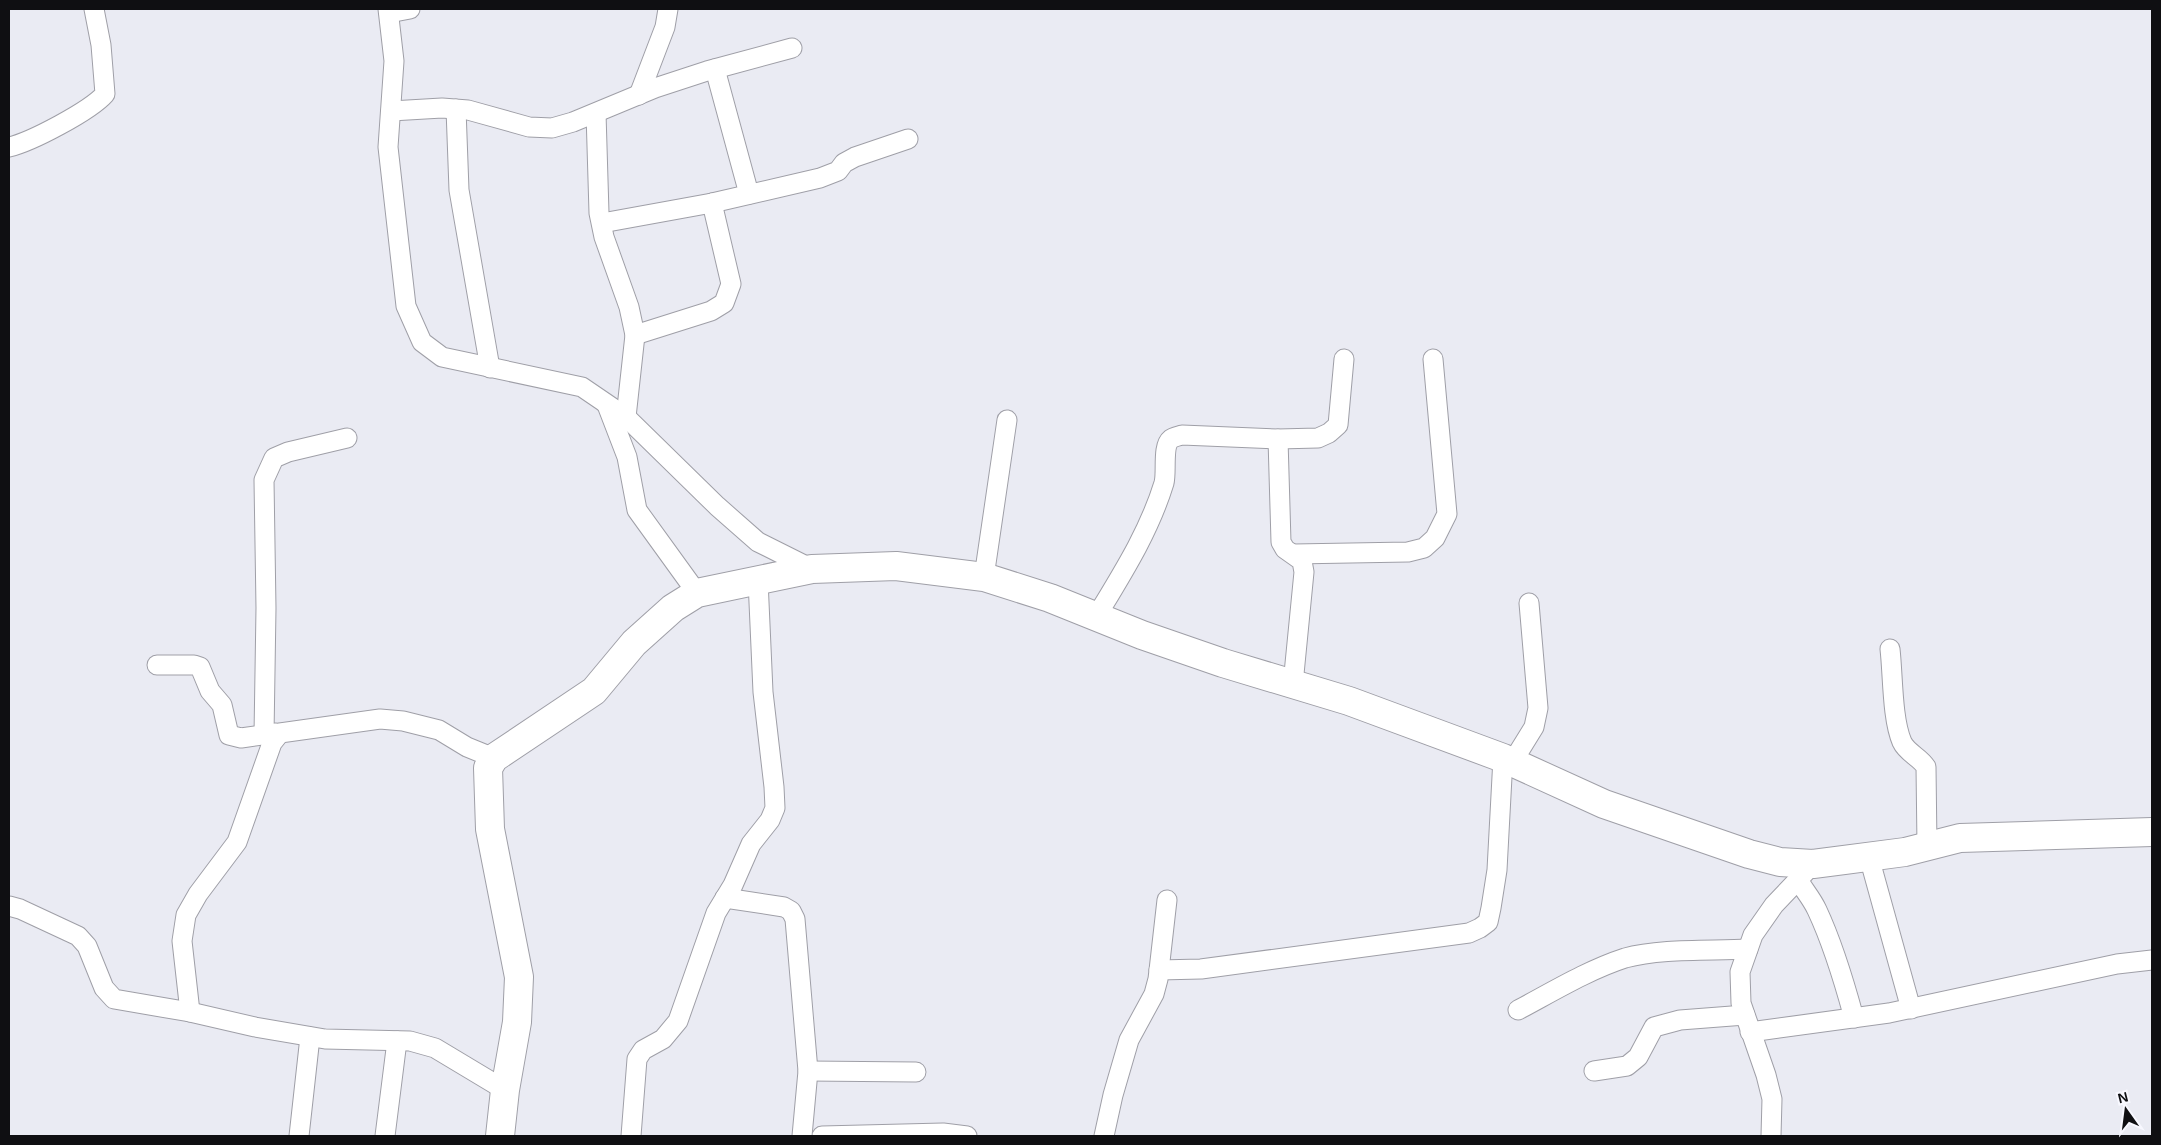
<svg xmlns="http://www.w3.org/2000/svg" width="2161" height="1145" viewBox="0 0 2161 1145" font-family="Arial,sans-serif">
<rect width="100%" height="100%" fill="#eaebf3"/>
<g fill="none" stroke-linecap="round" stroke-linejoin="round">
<g stroke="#9f9fa7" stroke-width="21">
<g id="street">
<polyline points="388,9 394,61 388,147 406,306 422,342 442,357 582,387 626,417 717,506 758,542 812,569"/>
<polyline points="389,13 410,9"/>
<polyline points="715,69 749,194"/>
<polyline points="639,95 665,27 668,9"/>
<polyline points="456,109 459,190 490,368"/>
<polyline points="391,111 442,108 468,110 529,127 552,128 573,122 655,88 707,71 792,48"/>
<polyline points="596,113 599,213 604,237 629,307 635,335 626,417"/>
<path d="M 9,147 C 31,142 90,111 105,94 L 101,45 L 94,9"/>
<polyline points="602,223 712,203 820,178 838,171 844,163 855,157 908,139"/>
<polyline points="635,335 711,311 724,303 731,284 712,203"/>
<polyline points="607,405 627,457 637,510 697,593"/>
<polyline points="1278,439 1281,542 1285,549 1302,561 1304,572 1293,684"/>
<polyline points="1294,554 1408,552 1424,548 1435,538 1447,514 1433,359"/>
<polyline points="984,577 1007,420"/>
<path d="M 1096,617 C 1122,574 1149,532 1164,483 C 1167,472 1162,446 1171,439 C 1173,437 1179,436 1182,435 L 1278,439 L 1318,438 L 1329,433 L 1338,425 L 1344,359"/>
<path d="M 1890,649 C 1893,675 1892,719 1902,742 C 1907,753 1920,757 1926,767 L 1927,846"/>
<polyline points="157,665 194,665 200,667 210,691 222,705 229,735 241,738 276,733"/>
<polyline points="264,735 266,608 264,480 274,458 288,452 347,438"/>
<polyline points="1513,761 1534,727 1538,708 1529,603"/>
<polyline points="1869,857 1911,1009"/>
<path d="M 1798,880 C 1804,890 1812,899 1817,910 C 1833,944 1844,981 1854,1018"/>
<polyline points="725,898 784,907 791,911 795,919 808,1071 802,1136"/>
<polyline points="9,906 20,909 78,936 87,946 104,988 114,999 190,1012 255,1027 325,1039 410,1041 435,1048 505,1090"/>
<polyline points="1159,970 1201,969 1469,933 1480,928 1488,922 1491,908 1497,870 1503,758"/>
<path d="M 1518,1010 C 1552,992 1588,970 1625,958 C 1660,948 1711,951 1748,949"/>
<polyline points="190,1012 182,941 186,915 198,894 237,842 272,743 280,733 380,719 403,721 439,730 467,747 494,758"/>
<polyline points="1750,1032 1889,1013 2117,964 2152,960"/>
<polyline points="808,1071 916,1072"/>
<polyline points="1594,1071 1627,1066 1638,1057 1654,1027 1680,1020 1745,1015"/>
<polyline points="299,1136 310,1037"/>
<polyline points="385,1136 397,1041"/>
<polyline points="631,1136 637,1059 643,1050 663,1039 678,1021 716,913 733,885 751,844 770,820 775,808 774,787 763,692 758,580"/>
<polyline points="822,1136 943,1133 967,1136"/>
<polyline points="1104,1136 1113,1095 1129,1040 1154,994 1158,979 1167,900"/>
<polyline points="1771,1136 1772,1099 1766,1075 1741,1003 1740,972 1753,935 1774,905 1813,864"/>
</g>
</g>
<g stroke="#9f9fa7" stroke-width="30">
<polyline id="secondary" points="500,1136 505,1090 517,1022 519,977 490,829 488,768 494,758 594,691 634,643 673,608 697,593 812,569 896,566 984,577 1050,598 1142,635 1223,663 1349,701 1503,758 1604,804 1749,854 1780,862 1813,864 1844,860 1905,852 1960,838 2152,832"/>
</g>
<use href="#street" stroke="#fff" stroke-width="19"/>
<use href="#secondary" stroke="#fff" stroke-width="28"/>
</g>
<rect width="2161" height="1145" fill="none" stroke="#0f0f12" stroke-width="20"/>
<g transform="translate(2126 1110) rotate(346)" stroke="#f8f8ff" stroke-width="4" paint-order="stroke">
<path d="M0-4L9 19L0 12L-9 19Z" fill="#0f0f12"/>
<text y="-8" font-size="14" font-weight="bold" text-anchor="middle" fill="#0f0f12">N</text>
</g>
</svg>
